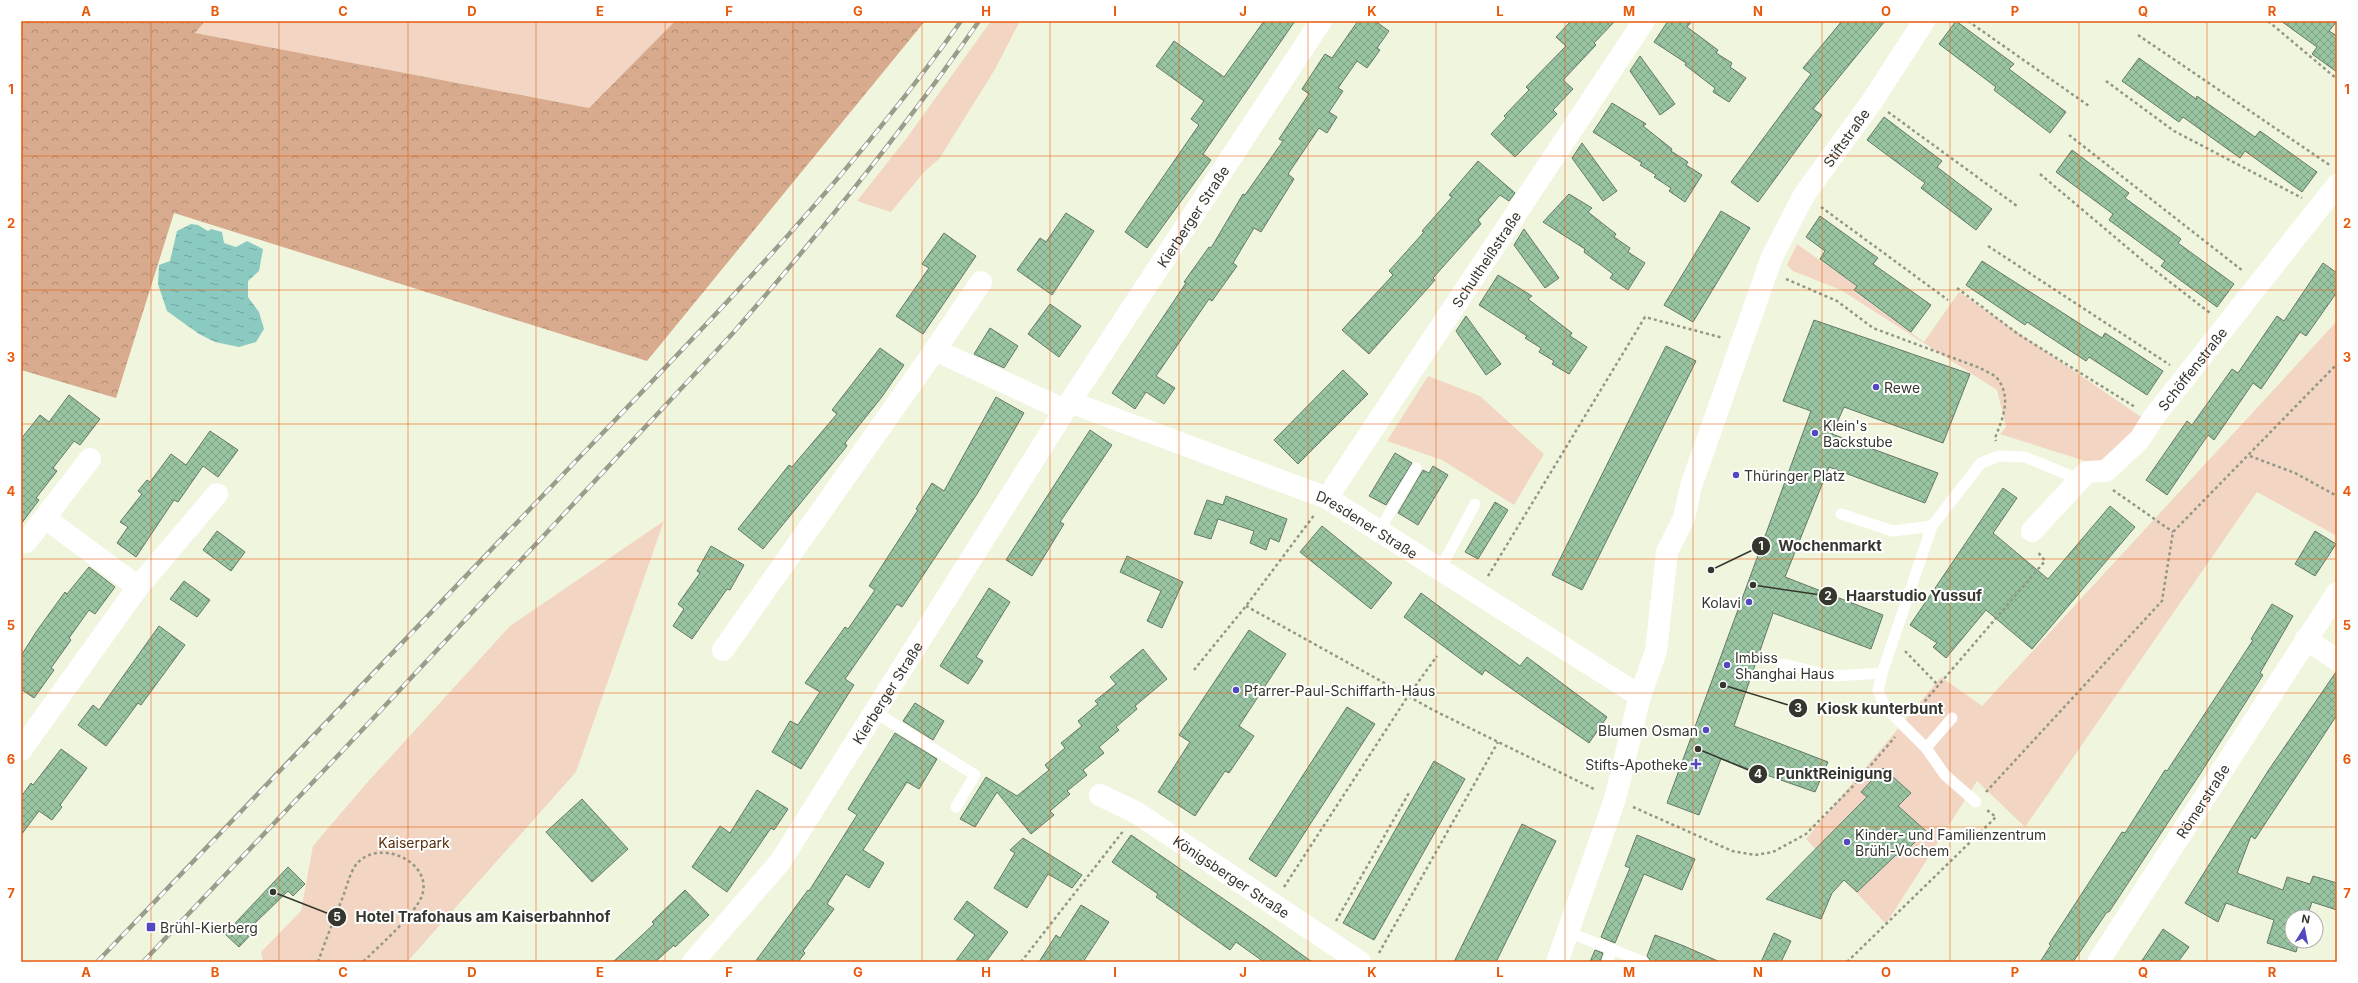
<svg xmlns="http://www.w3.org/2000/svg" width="2358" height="983" viewBox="0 0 2358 983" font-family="Inter,sans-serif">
<defs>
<pattern id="forest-crowns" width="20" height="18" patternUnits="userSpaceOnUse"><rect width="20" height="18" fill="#d8ab8e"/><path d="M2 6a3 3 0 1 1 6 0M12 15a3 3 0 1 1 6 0" fill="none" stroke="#b08c74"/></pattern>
<pattern id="water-ripples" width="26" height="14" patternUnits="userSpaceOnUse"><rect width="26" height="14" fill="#8bcac0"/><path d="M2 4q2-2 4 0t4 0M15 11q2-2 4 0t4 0" fill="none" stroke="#72a59c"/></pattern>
<pattern id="building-cross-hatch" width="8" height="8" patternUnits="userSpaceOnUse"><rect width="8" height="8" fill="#99c5a3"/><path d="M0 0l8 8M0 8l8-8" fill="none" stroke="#7ea185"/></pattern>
</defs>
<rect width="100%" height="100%" fill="#f0f6de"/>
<g fill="#f2d5c2">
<polygon points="205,21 675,21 589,108 194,33"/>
<polygon points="991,21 1020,21 994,71 939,159 925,171 891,212 857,201 906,139"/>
<polygon points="1797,244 1856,286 1853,291 1924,342 1959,292 2144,419 2101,466 2000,434 2006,427 1997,390 1841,290 1793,271 1787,265"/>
<polygon points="2337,321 2337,536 2257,492 2025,827 1977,781 1886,924 1806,839 1941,677 1982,706"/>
<polygon points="1428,376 1480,396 1544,454 1514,505 1442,460 1387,441"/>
<polygon points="664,521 576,772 407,962 263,962 261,952 301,911 313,846 365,785 510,626"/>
</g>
<polygon fill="url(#forest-crowns)" points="21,21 205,21 195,33 589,108 675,21 925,21 647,361 174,213 116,398 21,370"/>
<polygon fill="url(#water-ripples)" points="191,224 198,225 208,231 211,229 222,232 224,243 236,247 247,241 263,249 259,271 248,281 248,297 259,312 264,329 256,342 239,347 215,342 199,334 167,311 158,284 159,265 170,261 177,231"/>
<g fill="url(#building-cross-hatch)" stroke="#657869">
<polygon points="1264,21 1295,21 1203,154 1211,160 1147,248 1125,232 1199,125 1191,119 1204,101 1156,66 1174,41 1224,77"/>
<polygon points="1358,21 1375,21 1389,31 1377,48 1380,50 1367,68 1357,61 1338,88 1343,91 1329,112 1337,117 1327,133 1319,128 1288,174 1294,179 1261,232 1254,228 1233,263 1237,266 1212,301 1209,299 1156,376 1175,388 1164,404 1146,392 1135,409 1112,393 1186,283 1184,282 1209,247 1211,248 1243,194 1245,195 1283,141 1279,139 1309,94 1302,89 1325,54 1332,58"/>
<polygon points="1571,21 1615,21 1594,43 1596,45 1563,80 1573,89 1553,110 1557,114 1515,157 1491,134 1506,118 1504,116 1529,90 1526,87 1566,46 1556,37"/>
<polygon points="1668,21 1692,21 1687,27 1718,50 1716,53 1732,63 1730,67 1746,78 1729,102 1713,92 1715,88 1685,65 1686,63 1654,42"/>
<polygon points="1842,21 1885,21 1813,109 1822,115 1758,202 1731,182 1811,74 1803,68"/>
<polygon points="1956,21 2014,64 2009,69 2066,112 2050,133 1994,90 1996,87 1939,44"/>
<polygon points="2281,21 2337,21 2329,31 2337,36 2337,72 2312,54 2317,47"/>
<polygon points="1640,56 1675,104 1660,115 1630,71"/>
<polygon points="2139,58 2196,99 2197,96 2255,137 2260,131 2317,172 2302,192 2245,151 2240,158 2183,117 2179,122 2122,81"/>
<polygon points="1612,103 1646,124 1643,126 1672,149 1671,151 1688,162 1686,165 1702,175 1685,202 1669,191 1671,188 1654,177 1656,175 1640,165 1642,163 1593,132"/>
<polygon points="1884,117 1942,161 1937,167 1992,209 1976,230 1921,188 1925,183 1867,140"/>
<polygon points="1582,143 1617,191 1603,201 1572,158"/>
<polygon points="2072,150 2129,193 2125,198 2181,239 2178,243 2234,284 2217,307 2161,266 2165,261 2109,220 2113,214 2056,172"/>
<polygon points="1478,161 1515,193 1509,201 1500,195 1478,220 1481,224 1433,278 1435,280 1369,354 1342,330 1393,275 1389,271 1424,232 1422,231 1452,197 1449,195"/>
<polygon points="1569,194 1592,208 1588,212 1616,234 1614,237 1630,248 1628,252 1645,263 1628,290 1610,278 1613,274 1584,252 1585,249 1543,222"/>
<polygon points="1721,211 1750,228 1693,322 1664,305"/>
<polygon points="1066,213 1094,231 1052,295 1017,270 1040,238 1046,242"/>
<polygon points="1820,216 1878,258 1873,264 1931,305 1911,332 1854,290 1857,286 1820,259 1825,251 1806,237"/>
<polygon points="1524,229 1559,278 1545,288 1514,245"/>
<polygon points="944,233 976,256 923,334 896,316 929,268 922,264"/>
<polygon points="1982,261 2102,338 2105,333 2163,371 2147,395 2089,357 2086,361 2027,322 2025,325 1966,285"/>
<polygon points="2323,263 2337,273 2337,292 2306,336 2300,332 2261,389 2253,383 2214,440 2208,435 2167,495 2146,480 2187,421 2192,425 2232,369 2238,373 2277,316 2284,321"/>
<polygon points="1498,275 1532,296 1528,299 1572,333 1570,336 1587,347 1569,374 1552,364 1554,361 1539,352 1541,348 1525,338 1527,336 1479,305"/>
<polygon points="1050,304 1081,326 1059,357 1028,334"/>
<polygon points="1466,316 1501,364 1486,375 1456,331"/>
<polygon points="1814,320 1970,374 1943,443 1844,407 1832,434 1938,473 1925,503 1829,467 1785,577 1883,615 1871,649 1773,613 1734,726 1828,762 1815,792 1721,759 1699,815 1667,803 1811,411 1783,401"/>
<polygon points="990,328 1018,346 1004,368 974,354"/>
<polygon points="1666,346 1696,361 1582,590 1552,575"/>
<polygon points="880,348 904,365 881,398 845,443 847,446 763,549 738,529 789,465 792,467 837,414 832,410"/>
<polygon points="1343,370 1368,394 1298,464 1274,440"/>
<polygon points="69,395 100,419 80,445 74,441 53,468 57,471 36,498 39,500 21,524 21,439 40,415 49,422"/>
<polygon points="996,397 1024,413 977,494 928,568 902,607 897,604 845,679 854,685 801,769 772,752 790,721 798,725 820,692 805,683 845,627 848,629 875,590 869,586 918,510 916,509 932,483 944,491"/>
<polygon points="1090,430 1112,445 1060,522 1064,524 1032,576 1006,560"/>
<polygon points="210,431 238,450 218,477 203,466 178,502 174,500 136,557 117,543 128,527 120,522 142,494 138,491 147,480 150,482 171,454 186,465"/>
<polygon points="1395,453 1412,463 1386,505 1369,496"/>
<polygon points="1433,466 1448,475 1418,525 1398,513 1423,470 1429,473"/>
<polygon points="2003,488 2017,498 1993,533 2048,579 2110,506 2135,527 2032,649 1986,610 1946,658 1933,647 1937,643 1910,625"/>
<polygon points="1226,496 1287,519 1279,542 1270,538 1266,550 1250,543 1254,531 1218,519 1211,539 1194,534 1207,500 1223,505"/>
<polygon points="1495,502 1508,510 1478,559 1465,552"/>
<polygon points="1322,526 1392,583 1371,609 1300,552"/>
<polygon points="217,531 245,552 231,571 203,550"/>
<polygon points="2315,531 2336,544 2315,576 2295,564"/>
<polygon points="711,546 744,565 730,590 727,589 692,639 673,626 684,609 678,604 700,573 697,571"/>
<polygon points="1127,556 1183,582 1162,628 1147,621 1161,591 1120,572"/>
<polygon points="89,567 115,587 95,614 89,610 69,638 71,640 51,668 54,670 34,698 21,689 21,656 36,632 65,592 67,594"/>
<polygon points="184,581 210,600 197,617 170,599"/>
<polygon points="989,588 1010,602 976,657 983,661 968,684 940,666"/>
<polygon points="1421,593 1520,666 1527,657 1607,717 1589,743 1485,670 1482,675 1404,617"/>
<polygon points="2272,604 2293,616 2260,673 2263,675 2200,774 2109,912 2107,912 2073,962 2040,962 2051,945 2049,944 2122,832 2125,833 2165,770 2167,771 2229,677 2253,640 2251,639"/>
<polygon points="159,626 185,645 141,705 138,703 106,746 78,725 93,705 99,710"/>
<polygon points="1249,630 1286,654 1239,726 1254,736 1229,773 1225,771 1195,816 1158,792 1190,742 1179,735"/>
<polygon points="1143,649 1167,679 1135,706 1137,709 1116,727 1119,730 1099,747 1104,753 1083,770 1087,775 1067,791 1070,794 1050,811 1054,815 1031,834 997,792 975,827 960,819 986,777 1017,796 1049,770 1045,765 1065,748 1061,743 1082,726 1078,721 1098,704 1095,701 1116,684 1110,677"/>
<polygon points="2336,672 2337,715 2255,839 2251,836 2237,873 2283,890 2287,877 2310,884 2313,876 2337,883 2337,910 2312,902 2307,917 2292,917 2292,941 2299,941 2296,952 2267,943 2274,920 2226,903 2218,922 2185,903 2268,771"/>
<polygon points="915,703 944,721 933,740 903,721"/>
<polygon points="1347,707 1375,724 1276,877 1249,859"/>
<polygon points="895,733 937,759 919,789 907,782 863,850 884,863 869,888 846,874 827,904 834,909 803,951 805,953 798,962 755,962 808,890 809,891 857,815 848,809"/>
<polygon points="61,749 87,768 60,805 62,807 52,820 39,811 21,835 21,797 31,783 33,785"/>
<polygon points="1434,761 1465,779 1374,940 1343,923"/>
<polygon points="1883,768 1911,793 1898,806 1926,831 1899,858 1896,855 1857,892 1844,880 1832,893 1821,919 1766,899 1867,797 1861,792"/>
<polygon points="757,790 788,809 774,830 771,828 727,892 692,867 720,826 730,833"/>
<polygon points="582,799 628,849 592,882 546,832"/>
<polygon points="1522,824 1556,841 1536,881 1496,962 1454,962"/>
<polygon points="1131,835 1267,929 1312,962 1264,962 1236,942 1230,950 1156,897 1158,894 1112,862"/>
<polygon points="1637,835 1695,859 1682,890 1644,874 1615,943 1601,937 1630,868 1625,866"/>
<polygon points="1023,838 1082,875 1072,888 1048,874 1027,908 994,888 1015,853 1010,850"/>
<polygon points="288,867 305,884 293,896 288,891 254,924 258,927 239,947 225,934"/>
<polygon points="685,890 709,915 675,947 674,945 655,962 613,962 654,924 652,922"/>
<polygon points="967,901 1008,932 986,962 955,962 975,935 954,919"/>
<polygon points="1081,905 1109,922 1083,962 1039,962 1056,935 1060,938"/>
<polygon points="2163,929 2189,947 2178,962 2141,962"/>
<polygon points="1774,933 1791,941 1781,962 1761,962"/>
<polygon points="1655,935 1684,946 1720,962 1651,962 1647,956"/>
<polygon points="1595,950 1603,953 1600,962 1590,962"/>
</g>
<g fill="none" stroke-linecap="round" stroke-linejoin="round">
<g stroke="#939787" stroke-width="2.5" stroke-dasharray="3 3" stroke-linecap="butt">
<polyline points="1968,21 2089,106"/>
<polyline points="2268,21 2337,79"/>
<polyline points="2138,35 2331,166"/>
<polyline points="2106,81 2174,131 2302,198"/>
<polyline points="1888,112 2017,206"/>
<polyline points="2069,135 2243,271"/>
<polyline points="2040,174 2148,265 2210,313"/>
<polyline points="1821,207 1948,300"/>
<polyline points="1988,246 2170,365"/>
<path d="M 1786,279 L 1837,301 L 1873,328 L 1980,368 C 1985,371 1993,374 1997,378 C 2012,397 2003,418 1995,438 L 1996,441"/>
<polyline points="1957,288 2018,334 2135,407"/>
<polyline points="2250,456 2295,473 2337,496"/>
<polyline points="2113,490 2173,532"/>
<polyline points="1488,576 1645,317 1723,338"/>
<polyline points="1246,606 1433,710 1596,790"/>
<polyline points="1905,651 1938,685"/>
<polyline points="1194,670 1246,606 1315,514"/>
<polyline points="1913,715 2045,561 2037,551"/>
<polyline points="1986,792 2162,601 2173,532 2337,364"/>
<polyline points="1633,807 1732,851 1755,855 1773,852 1806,834 1854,785 1895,737"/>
<polyline points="1284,887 1408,696 1437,656"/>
<polyline points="1336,921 1410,791"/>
<polyline points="1379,953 1498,742"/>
<path d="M 318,962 C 326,939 335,917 344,894 C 347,885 350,874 355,866 C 378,834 441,865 419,902 C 405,924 381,944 363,962"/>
<polyline points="1021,962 1124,830"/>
<polyline points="1847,962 1996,817 1987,810"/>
</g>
<g stroke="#fff" stroke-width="11">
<polyline points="1841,514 1893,531 1932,526"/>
<polyline points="1379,531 1416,468"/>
<polyline points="1440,569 1475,504"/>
<polyline points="1783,664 1833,676 1882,673 1932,526 1981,463 1999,456 2025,457 2081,480"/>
<polyline points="1882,673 1878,691 1885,707 1926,748 1945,775 1976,802"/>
<polyline points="875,712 975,775 956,807"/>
<polyline points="1926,748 1952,718"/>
<polyline points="1568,932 1644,962"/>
<polyline points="1607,962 1612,949"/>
</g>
<g stroke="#fff" stroke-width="22">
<polyline points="935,350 981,282"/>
<path id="s1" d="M 1070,402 L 1327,498 L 1640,696"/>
<path id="s2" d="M 1327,498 L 1644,21"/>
<polyline points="45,518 138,587"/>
<path id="s3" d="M 2032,531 L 2087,472 L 2106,471 L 2140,439 L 2153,418 L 2337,185"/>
<polyline points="26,542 90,459"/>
<polyline points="2306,639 2337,660"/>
<polyline points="723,650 935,350 1064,410"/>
<polyline points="21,750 138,587 217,494"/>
<path id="s4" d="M 1100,795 L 1137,813 L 1360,962"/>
<path id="s5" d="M 693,962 L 780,862 L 1070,402 L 1321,21"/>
<path id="s6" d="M 1557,962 L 1615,799 L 1640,696 L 1656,651 L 1667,552 L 1684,518 L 1691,486 L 1772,257 L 1804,195 L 1873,100 L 1924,21"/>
</g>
<path stroke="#fff" stroke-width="22" id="s7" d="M 2098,962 L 2337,593"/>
<g stroke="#999d8c" stroke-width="4.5">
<g id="rail">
<path d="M 97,962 C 256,797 414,631 572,465 C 708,323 847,182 961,21"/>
<path d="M 143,962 L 381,710 L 733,333 C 820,233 904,130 979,21"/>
</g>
</g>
<use href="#rail" stroke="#fff" stroke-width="3" stroke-dasharray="9" stroke-linecap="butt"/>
</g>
<path fill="none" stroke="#e8590c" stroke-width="1" stroke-opacity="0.55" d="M 151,21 L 151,962M 279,21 L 279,962M 408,21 L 408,962M 536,21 L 536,962M 665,21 L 665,962M 793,21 L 793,962M 922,21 L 922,962M 1050,21 L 1050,962M 1179,21 L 1179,962M 1308,21 L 1308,962M 1436,21 L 1436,962M 1565,21 L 1565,962M 1693,21 L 1693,962M 1822,21 L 1822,962M 1950,21 L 1950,962M 2079,21 L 2079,962M 2207,21 L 2207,962M 21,156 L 2337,156M 21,290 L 2337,290M 21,424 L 2337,424M 21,559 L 2337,559M 21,693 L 2337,693M 21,827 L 2337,827"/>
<g fill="#5248c0" stroke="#fff" stroke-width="1.5">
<circle cx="1876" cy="387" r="4"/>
<circle cx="1815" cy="433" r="4"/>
<circle cx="1736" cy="475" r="4"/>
<circle cx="1749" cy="602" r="4"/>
<circle cx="1727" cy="665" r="4"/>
<circle cx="1236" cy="690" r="4"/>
<circle cx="1706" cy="730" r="4"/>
<path d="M1694 758h4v4h4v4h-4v4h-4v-4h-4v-4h4z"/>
<circle cx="1847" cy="842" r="4"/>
<rect x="146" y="922" width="10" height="10" rx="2"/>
</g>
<g text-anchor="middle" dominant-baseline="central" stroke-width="4" stroke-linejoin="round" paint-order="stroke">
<g font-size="14" fill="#35372e" stroke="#fff">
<text stroke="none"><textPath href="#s6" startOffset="881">Stiftstraße</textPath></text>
<text stroke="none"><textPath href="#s5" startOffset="899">Kierberger Straße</textPath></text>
<text stroke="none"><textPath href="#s2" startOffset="287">Schultheißstraße</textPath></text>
<text stroke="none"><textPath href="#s3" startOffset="234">Schöffenstraße</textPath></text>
<text stroke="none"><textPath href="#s1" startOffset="322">Dresdener Straße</textPath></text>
<text stroke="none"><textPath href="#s5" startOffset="333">Kierberger Straße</textPath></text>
<text stroke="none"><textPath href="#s7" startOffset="192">Römerstraße</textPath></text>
<text stroke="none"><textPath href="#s4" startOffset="155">Königsberger Straße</textPath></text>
</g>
<g font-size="14" fill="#35372e" stroke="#fff" text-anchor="start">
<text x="1884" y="387">Rewe</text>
<text x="1823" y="425">Klein's<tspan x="1823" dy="16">Backstube</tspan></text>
<text x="1744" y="475">Thüringer Platz</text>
<text x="1741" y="602" text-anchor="end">Kolavi</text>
<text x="1735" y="657">Imbiss<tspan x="1735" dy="16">Shanghai Haus</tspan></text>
<text x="1244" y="690">Pfarrer-Paul-Schiffarth-Haus</text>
<text x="1698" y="730" text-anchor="end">Blumen Osman</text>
<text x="1688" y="764" text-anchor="end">Stifts-Apotheke</text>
<text x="1855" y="834">Kinder- und Familienzentrum<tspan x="1855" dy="16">Brühl-Vochem</tspan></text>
<text x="160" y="927">Brühl-Kierberg</text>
</g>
<g font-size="14" fill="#582d0b" stroke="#fff">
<text x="414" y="842">Kaiserpark</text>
</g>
</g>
<path fill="none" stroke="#35372e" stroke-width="1.5" d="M1711 570L1761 546M1753 585L1828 596M1723 685L1798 708M1698 749L1758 774M273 892L337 917"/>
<g fill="#35372e" stroke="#fff" stroke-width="1.5">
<circle cx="1711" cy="570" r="4"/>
<circle cx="1753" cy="585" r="4"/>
<circle cx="1723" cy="685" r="4"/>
<circle cx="1698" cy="749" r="4"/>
<circle cx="273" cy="892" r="4"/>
<circle cx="1761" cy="546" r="10"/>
<circle cx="1828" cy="596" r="10"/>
<circle cx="1798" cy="708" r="10"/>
<circle cx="1758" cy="774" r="10"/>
<circle cx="337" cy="917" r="10"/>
</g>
<g font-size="12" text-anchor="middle" font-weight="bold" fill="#fff">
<text x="1761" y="550">1</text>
<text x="1828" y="600">2</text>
<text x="1798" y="712">3</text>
<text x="1758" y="778">4</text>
<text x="337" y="921">5</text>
</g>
<g font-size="15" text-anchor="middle" font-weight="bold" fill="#35372e" stroke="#fff" stroke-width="4" stroke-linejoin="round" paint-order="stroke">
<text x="1830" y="551">Wochenmarkt</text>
<text x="1914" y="601">Haarstudio Yussuf</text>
<text x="1880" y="714">Kiosk kunterbunt</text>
<text x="1834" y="779">PunktReinigung</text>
<text x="483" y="922">Hotel Trafohaus am Kaiserbahnhof</text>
</g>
<rect width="2358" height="983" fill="none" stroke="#ffffff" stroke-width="44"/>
<g transform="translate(2304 929) rotate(10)"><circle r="19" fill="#ffffff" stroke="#aeafab"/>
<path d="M0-3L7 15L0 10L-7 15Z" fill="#5248c0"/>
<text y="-6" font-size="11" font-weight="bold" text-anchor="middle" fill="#35372e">N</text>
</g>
<rect x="22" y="22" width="2314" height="939" fill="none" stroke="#e8590c" stroke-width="1.5"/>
<g font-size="13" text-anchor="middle" font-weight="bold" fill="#e8590c">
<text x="86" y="16">A</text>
<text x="215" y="16">B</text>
<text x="343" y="16">C</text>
<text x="472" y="16">D</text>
<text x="600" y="16">E</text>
<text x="729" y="16">F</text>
<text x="858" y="16">G</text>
<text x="986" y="16">H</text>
<text x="1115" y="16">I</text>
<text x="1243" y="16">J</text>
<text x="1372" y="16">K</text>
<text x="1500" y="16">L</text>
<text x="1629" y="16">M</text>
<text x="1758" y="16">N</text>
<text x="1886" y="16">O</text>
<text x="2015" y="16">P</text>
<text x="2143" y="16">Q</text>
<text x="2272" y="16">R</text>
<text x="11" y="94">1</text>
<text x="2347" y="94">1</text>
<text x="11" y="228">2</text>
<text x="2347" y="228">2</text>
<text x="11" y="362">3</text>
<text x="2347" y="362">3</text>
<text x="11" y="496">4</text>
<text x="2347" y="496">4</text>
<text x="11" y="630">5</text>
<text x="2347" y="630">5</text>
<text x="11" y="764">6</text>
<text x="2347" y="764">6</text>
<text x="11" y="898">7</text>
<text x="2347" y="898">7</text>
<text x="86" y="977">A</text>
<text x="215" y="977">B</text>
<text x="343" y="977">C</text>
<text x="472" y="977">D</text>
<text x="600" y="977">E</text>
<text x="729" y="977">F</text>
<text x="858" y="977">G</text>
<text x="986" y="977">H</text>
<text x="1115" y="977">I</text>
<text x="1243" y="977">J</text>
<text x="1372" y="977">K</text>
<text x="1500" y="977">L</text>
<text x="1629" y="977">M</text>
<text x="1758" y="977">N</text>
<text x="1886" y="977">O</text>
<text x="2015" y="977">P</text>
<text x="2143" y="977">Q</text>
<text x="2272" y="977">R</text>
</g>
</svg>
